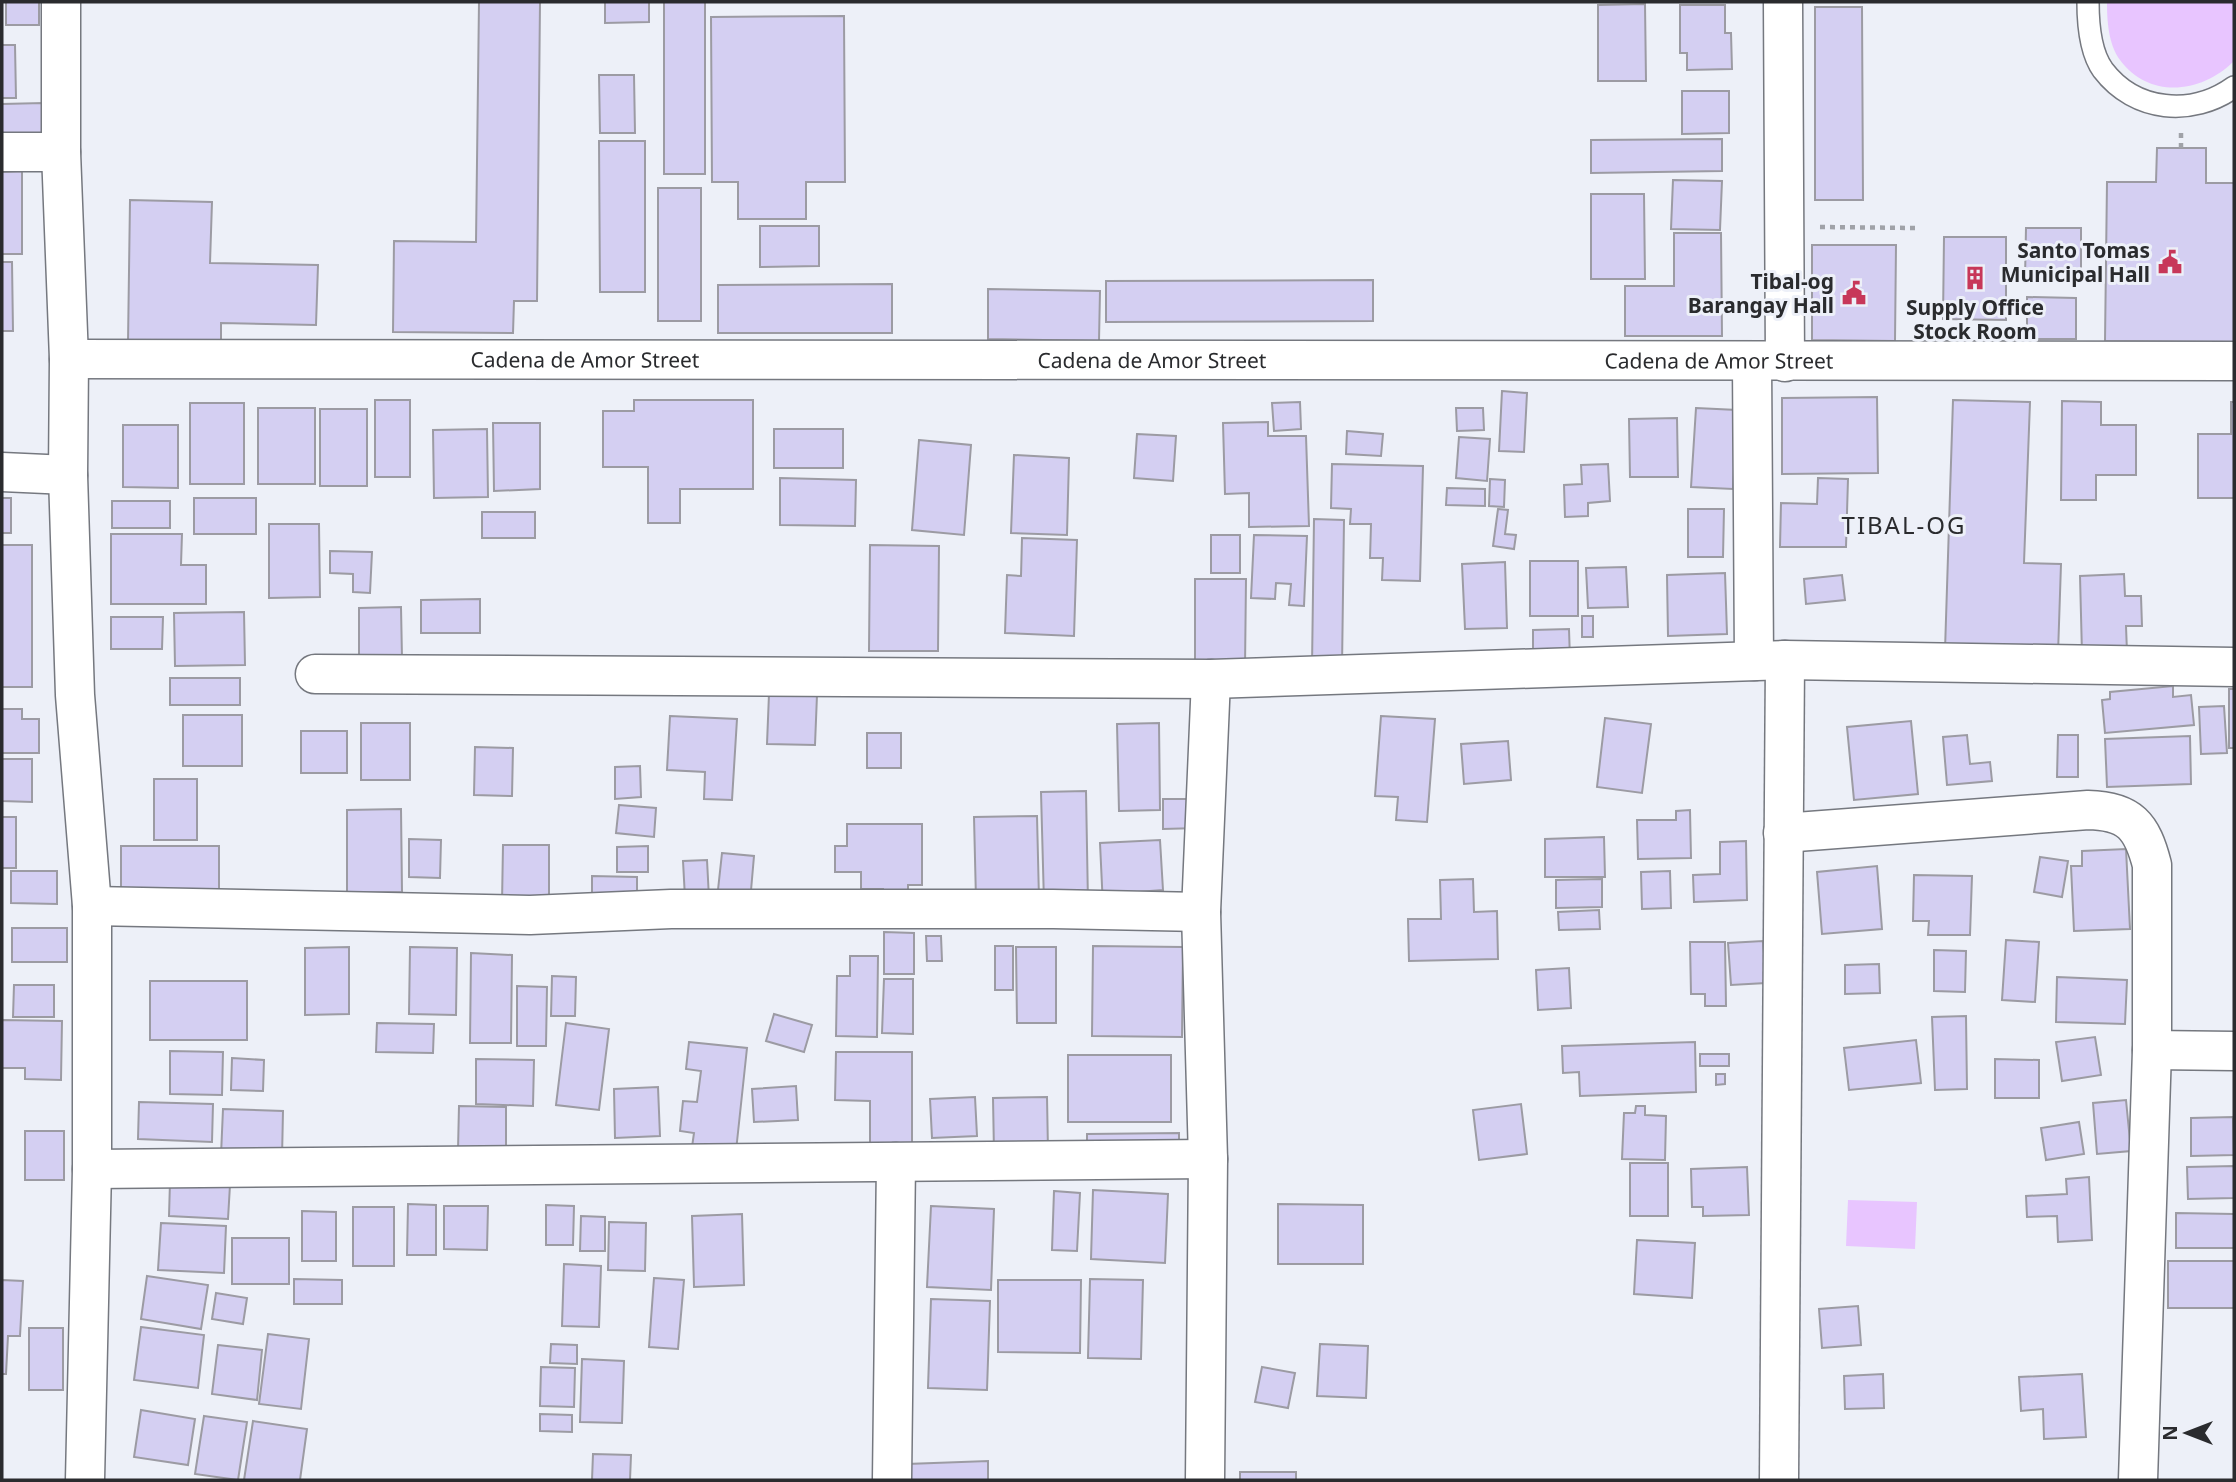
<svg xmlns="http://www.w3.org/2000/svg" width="2236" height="1482" viewBox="0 0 2236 1482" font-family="'Noto Sans',sans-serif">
<rect width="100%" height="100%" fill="#edf0f8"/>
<g fill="#e8c5ff">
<path d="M 2107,2 L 2234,2 L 2234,61 C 2202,93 2150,100 2120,60 C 2108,44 2107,20 2107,2 Z"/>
<polygon points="1848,1200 1917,1202 1915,1249 1846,1246"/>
</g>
<g fill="#d4cff2" stroke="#9c9ba3" stroke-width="2">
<rect x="6" y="2" width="33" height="23"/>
<polygon points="479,2 540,2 537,301 514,301 513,333 393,332 394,241 476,242"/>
<polygon points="605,2 649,2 649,22 605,23"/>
<rect x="664" y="2" width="41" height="172"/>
<polygon points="1645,4 1646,81 1598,81 1598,5"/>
<polygon points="1680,5 1725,5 1725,33 1731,33 1732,69 1687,70 1687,53 1680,53"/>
<polygon points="1815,7 1862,7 1863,200 1815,200"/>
<polygon points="844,16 845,182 806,182 806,219 738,219 738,182 712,182 711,17"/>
<polygon points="2,45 15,45 16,98 2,98"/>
<polygon points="599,75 634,75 635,133 600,133"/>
<polygon points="1682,91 1729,91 1729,133 1682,134"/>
<polygon points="43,103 45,147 2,148 2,104"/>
<polygon points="1722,139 1722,171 1591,173 1591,140"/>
<polygon points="599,141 645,141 645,292 600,292"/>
<polygon points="2157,148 2206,148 2206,183 2234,183 2234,342 2105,341 2107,182 2156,182"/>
<polygon points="22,171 22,254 2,254 2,172"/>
<polygon points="1673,180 1722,181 1720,230 1671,229"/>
<rect x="658" y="188" width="43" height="133"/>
<polygon points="1591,194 1644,194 1645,279 1591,279"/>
<polygon points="130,200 212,202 210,263 318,265 316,325 221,323 221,344 128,343"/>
<polygon points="760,226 819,226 819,266 760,267"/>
<polygon points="2026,228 2081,228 2081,279 2025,279"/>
<polygon points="1674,233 1721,233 1722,336 1625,336 1625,286 1674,286"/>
<polygon points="1944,237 2006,237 2006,320 1943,319"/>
<polygon points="1812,245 1896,245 1895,341 1812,340"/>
<polygon points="2,262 12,262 13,331 2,331"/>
<polygon points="1373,280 1373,321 1106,322 1106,281"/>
<polygon points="892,284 892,333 718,333 718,285"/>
<polygon points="988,289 1100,291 1099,341 988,339"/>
<polygon points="2027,297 2076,298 2076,339 2027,339"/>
<polygon points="1502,391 1527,393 1524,452 1499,451"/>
<polygon points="1877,397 1878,473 1782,474 1782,398"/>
<rect x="375" y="400" width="35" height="77"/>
<polygon points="634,400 753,400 753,489 680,489 680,523 648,523 648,467 603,467 603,411 634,411"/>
<polygon points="1953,400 2030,402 2024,563 2061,564 2058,654 1945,650"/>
<polygon points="2062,401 2101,402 2101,425 2136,425 2136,475 2096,475 2096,500 2061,500"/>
<polygon points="1300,402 1301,429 1274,431 1272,403"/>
<polygon points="2231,402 2234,402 2234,498 2198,498 2198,434 2231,434"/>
<rect x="190" y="403" width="54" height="81"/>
<rect x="258" y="408" width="57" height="76"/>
<polygon points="1456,408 1483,408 1484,430 1457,431"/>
<polygon points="1696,408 1737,410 1733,489 1691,487"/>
<rect x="320" y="409" width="47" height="77"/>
<polygon points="1677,418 1678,477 1630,477 1629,419"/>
<polygon points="1268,422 1268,436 1306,436 1309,526 1249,527 1249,493 1225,494 1223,423"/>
<polygon points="493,423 540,423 540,489 494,491"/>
<polygon points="123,425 178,425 178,488 123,487"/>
<polygon points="487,429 488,497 434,498 433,430"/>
<rect x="774" y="429" width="69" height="39"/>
<polygon points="1347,431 1383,434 1381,456 1346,454"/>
<polygon points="1137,434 1176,436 1173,481 1134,478"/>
<polygon points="1459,437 1490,439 1487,481 1456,478"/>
<polygon points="919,440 971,445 964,535 912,530"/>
<polygon points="1014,455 1069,458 1067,535 1011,533"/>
<polygon points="1332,464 1423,466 1420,581 1382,580 1383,558 1370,558 1371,524 1350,524 1351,509 1331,508"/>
<polygon points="1608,464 1610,501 1588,503 1588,516 1565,517 1564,485 1582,484 1581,465"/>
<polygon points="780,478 856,480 855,526 780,525"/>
<polygon points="1818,478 1848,479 1846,547 1780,547 1781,503 1817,504"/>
<polygon points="1490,479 1505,480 1504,507 1489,506"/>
<polygon points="1447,488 1485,489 1485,506 1446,505"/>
<rect x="2" y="498" width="9" height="35"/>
<rect x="194" y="498" width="62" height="36"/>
<rect x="112" y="501" width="58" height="27"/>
<polygon points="1498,509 1508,510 1505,534 1516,535 1514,549 1493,546"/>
<polygon points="1688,509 1724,509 1723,557 1688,557"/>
<rect x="482" y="512" width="53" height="26"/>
<polygon points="1314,519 1344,520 1342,667 1312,666"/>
<polygon points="269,524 319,524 320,597 269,598"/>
<polygon points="111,534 182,534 181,565 206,565 206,604 111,604"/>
<rect x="1211" y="535" width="29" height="38"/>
<polygon points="1254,535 1307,536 1304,606 1289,605 1291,584 1276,583 1275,599 1251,598"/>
<polygon points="1022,538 1077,540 1074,636 1005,633 1007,575 1021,576"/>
<rect x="2" y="545" width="30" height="142"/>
<polygon points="870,545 939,546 938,651 869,651"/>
<polygon points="330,551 372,552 370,593 353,592 353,574 330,573"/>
<rect x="1530" y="561" width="48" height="55"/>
<polygon points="1505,562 1507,628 1465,629 1462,564"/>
<polygon points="1626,567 1628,607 1588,608 1586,568"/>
<polygon points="1725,573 1727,634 1668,636 1667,575"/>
<polygon points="2124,574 2125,596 2141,596 2142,626 2126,626 2127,652 2082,654 2080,576"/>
<polygon points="1842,575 1845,600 1806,604 1804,579"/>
<polygon points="1195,579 1246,579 1245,668 1195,668"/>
<polygon points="480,599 480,633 421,633 421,600"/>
<polygon points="401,607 402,658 359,659 359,608"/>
<polygon points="244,612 245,665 175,666 174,613"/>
<rect x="1582" y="616" width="11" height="21"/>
<polygon points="111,617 163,617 162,649 111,649"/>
<polygon points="1569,629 1570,660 1533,660 1533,630"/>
<rect x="170" y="678" width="70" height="27"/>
<polygon points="2173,686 2173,697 2191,695 2194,725 2105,733 2102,700 2110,699 2110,692"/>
<rect x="2229" y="689" width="5" height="59"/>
<polygon points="769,694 817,695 815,745 767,744"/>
<polygon points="2224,706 2227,753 2201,754 2199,707"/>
<polygon points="2,709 22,709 22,719 39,719 39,753 2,753"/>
<rect x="183" y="715" width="59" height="51"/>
<polygon points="670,716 737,719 732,800 704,799 705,772 667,770"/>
<polygon points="1381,716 1435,719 1427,822 1396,820 1398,797 1375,796"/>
<polygon points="1605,718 1651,724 1642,793 1597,787"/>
<polygon points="1911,721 1918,794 1854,800 1847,727"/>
<rect x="361" y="723" width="49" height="57"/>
<polygon points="1159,723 1160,810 1119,811 1117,724"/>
<rect x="301" y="731" width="46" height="42"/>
<rect x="867" y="733" width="34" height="35"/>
<polygon points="1967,735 1970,764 1990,762 1992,781 1947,785 1943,737"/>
<polygon points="2058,735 2078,735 2078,777 2057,777"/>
<polygon points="2190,736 2191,784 2107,787 2105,739"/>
<polygon points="1508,741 1511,780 1464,784 1461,744"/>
<polygon points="475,747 513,748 512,796 474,795"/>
<polygon points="2,759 32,759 32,802 2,801"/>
<polygon points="640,766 641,797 615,799 615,767"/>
<rect x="154" y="779" width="43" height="61"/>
<polygon points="1086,791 1088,903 1044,903 1041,792"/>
<polygon points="1163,799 1199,799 1199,828 1163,829"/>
<polygon points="619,805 656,808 654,837 616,833"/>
<polygon points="401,809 402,892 347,893 347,810"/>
<polygon points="1690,810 1691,858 1638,859 1637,820 1676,820 1676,811"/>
<polygon points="1037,816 1039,899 976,900 974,817"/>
<rect x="2" y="817" width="14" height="51"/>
<polygon points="847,824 922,824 922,885 908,885 908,903 883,903 883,889 861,889 861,872 835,872 835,846 847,846"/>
<polygon points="1604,837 1605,877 1545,877 1545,839"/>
<polygon points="409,839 441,840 440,878 409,877"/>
<polygon points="1160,840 1163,890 1137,892 1103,907 1100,843"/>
<polygon points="1746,841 1747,900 1694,902 1693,875 1720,874 1720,842"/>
<polygon points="503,845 549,845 549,903 502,903"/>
<rect x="121" y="846" width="98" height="51"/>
<polygon points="648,846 648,872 617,872 617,847"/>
<polygon points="2126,849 2130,929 2074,931 2071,866 2082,866 2082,851"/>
<polygon points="722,853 754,856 750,902 717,899"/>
<polygon points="2040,857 2068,861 2062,897 2034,892"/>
<polygon points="707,860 709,898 685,898 683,861"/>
<polygon points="1877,866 1882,929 1822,934 1817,872"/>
<polygon points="11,871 57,871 57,904 11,903"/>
<polygon points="1670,871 1671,908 1642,909 1641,872"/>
<polygon points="1914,875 1972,876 1970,935 1928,935 1929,921 1913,921"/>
<polygon points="592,876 637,877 637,904 592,895"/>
<polygon points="1473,879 1474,912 1497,911 1498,959 1409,961 1408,919 1441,919 1440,880"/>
<polygon points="1602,879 1602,907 1556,908 1556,880"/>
<polygon points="1599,910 1600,929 1559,930 1558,912"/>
<rect x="12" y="928" width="55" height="34"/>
<polygon points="884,932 914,933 914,974 884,974"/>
<polygon points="926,936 941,936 942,961 927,961"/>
<polygon points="2006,940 2039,942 2035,1002 2002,1000"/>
<polygon points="1763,941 1766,983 1731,985 1728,943"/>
<polygon points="1690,942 1725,942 1726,1006 1705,1006 1705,994 1691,994"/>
<rect x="995" y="946" width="18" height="44"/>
<polygon points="1093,946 1183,947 1182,1037 1092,1036"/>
<polygon points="349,947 349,1014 305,1015 305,948"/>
<polygon points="410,947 457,948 456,1015 409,1014"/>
<polygon points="1016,947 1056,947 1056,1023 1017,1023"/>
<polygon points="1934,950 1966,951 1965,992 1934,991"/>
<polygon points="471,953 512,955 511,1043 470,1043"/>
<polygon points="850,956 878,956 877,1037 836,1036 837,976 850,976"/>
<polygon points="1879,964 1880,993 1845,994 1845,965"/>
<polygon points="1569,968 1571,1008 1538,1010 1536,970"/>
<polygon points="552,976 576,977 575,1016 551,1016"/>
<polygon points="2057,977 2127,980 2125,1024 2056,1022"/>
<polygon points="884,979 913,979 913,1034 882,1033"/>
<rect x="150" y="981" width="97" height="59"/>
<polygon points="14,985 54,985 54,1017 13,1017"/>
<polygon points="517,986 547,987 546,1046 517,1046"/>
<polygon points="774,1014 812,1025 804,1052 766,1041"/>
<polygon points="1966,1016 1967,1089 1935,1090 1932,1017"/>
<polygon points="2,1020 62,1021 61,1080 25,1079 25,1068 2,1068"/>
<polygon points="377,1023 434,1024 433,1053 376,1052"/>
<polygon points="566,1023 609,1029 599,1110 556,1105"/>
<polygon points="2095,1037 2101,1075 2062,1081 2056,1042"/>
<polygon points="1916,1040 1921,1083 1849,1090 1844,1048"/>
<polygon points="689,1042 747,1048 736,1151 692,1147 694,1133 680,1131 683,1101 697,1102 701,1071 686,1069"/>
<polygon points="1695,1042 1696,1092 1580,1096 1579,1072 1563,1073 1562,1046"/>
<polygon points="170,1051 223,1052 222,1095 170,1094"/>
<polygon points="836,1052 912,1052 912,1144 870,1143 870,1101 835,1100"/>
<rect x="1700" y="1054" width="29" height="12"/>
<rect x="1068" y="1055" width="103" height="67"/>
<polygon points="232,1058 264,1060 263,1091 231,1090"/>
<polygon points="476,1059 534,1060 533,1106 476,1104"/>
<polygon points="1995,1059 2039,1060 2039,1098 1995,1098"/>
<polygon points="1716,1074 1725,1074 1725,1084 1716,1085"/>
<polygon points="796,1086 798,1120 754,1122 752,1089"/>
<polygon points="658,1087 660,1136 615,1138 614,1089"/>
<polygon points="975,1097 977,1136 932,1138 930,1099"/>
<polygon points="1047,1097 1048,1151 994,1153 993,1098"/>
<polygon points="2126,1100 2131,1151 2097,1154 2093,1103"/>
<polygon points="139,1102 213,1104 212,1142 138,1139"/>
<polygon points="1521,1104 1527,1154 1479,1160 1473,1110"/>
<polygon points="459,1106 506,1107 506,1151 458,1150"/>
<polygon points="1636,1106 1645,1106 1645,1115 1666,1116 1665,1160 1622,1159 1624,1113 1635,1113"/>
<polygon points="223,1109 283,1111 282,1158 221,1155"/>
<polygon points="2233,1117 2234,1155 2191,1156 2191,1118"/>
<polygon points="2079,1122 2084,1154 2046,1160 2041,1128"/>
<rect x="25" y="1131" width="39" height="49"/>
<polygon points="1179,1133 1179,1156 1087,1157 1087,1134"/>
<rect x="1630" y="1163" width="38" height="53"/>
<polygon points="2234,1166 2234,1198 2188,1199 2187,1167"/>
<polygon points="1747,1167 1749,1215 1703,1216 1703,1207 1692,1207 1691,1169"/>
<polygon points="2089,1177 2092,1240 2058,1242 2057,1216 2027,1217 2026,1196 2067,1194 2066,1179"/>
<polygon points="170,1182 230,1185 228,1219 169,1216"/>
<polygon points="1093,1190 1168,1194 1165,1263 1091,1259"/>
<polygon points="1054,1191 1080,1193 1077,1251 1052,1250"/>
<polygon points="408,1204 436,1205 436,1255 407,1255"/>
<polygon points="1278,1204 1363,1205 1363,1264 1278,1264"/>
<polygon points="546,1205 574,1206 573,1245 546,1245"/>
<polygon points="444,1206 488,1206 487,1250 444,1249"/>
<polygon points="931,1206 994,1209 991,1290 927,1287"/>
<rect x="353" y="1207" width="41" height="59"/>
<polygon points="302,1211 336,1212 336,1261 302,1261"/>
<polygon points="2176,1213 2234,1214 2234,1248 2176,1248"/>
<polygon points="742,1214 744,1285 694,1287 692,1216"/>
<polygon points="581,1216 605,1217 605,1251 580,1251"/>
<polygon points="609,1222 646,1223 645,1271 608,1270"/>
<polygon points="161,1223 226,1226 224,1273 158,1270"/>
<rect x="232" y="1238" width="57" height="46"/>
<polygon points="1637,1240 1695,1243 1692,1298 1634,1294"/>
<rect x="2168" y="1261" width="66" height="47"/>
<polygon points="564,1264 601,1266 599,1327 562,1326"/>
<polygon points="147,1276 208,1285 201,1329 141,1319"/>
<polygon points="654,1278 684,1280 678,1349 649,1347"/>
<polygon points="294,1279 342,1280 342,1304 294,1304"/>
<polygon points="1090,1279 1143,1280 1141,1359 1088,1358"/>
<polygon points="2,1280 23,1281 20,1336 8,1336 6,1374 2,1374"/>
<polygon points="998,1280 1081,1280 1080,1353 998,1352"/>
<polygon points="216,1293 247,1298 243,1324 212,1319"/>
<polygon points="931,1299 990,1301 987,1390 928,1388"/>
<polygon points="1858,1306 1861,1345 1822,1348 1819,1309"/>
<polygon points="141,1327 204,1335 198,1388 134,1380"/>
<rect x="29" y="1328" width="34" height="62"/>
<polygon points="268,1334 309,1339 301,1409 259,1404"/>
<polygon points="551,1344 577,1345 577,1364 550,1363"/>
<polygon points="1320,1344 1368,1346 1366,1398 1317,1396"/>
<polygon points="218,1345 262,1350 257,1400 212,1394"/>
<polygon points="582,1359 624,1361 622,1423 580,1422"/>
<polygon points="541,1367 575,1368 574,1407 540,1406"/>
<polygon points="1262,1367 1295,1373 1288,1408 1255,1402"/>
<polygon points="1883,1374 1884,1408 1845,1409 1844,1376"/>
<polygon points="2082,1374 2086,1437 2044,1439 2043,1409 2021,1411 2019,1377"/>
<polygon points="141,1410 195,1419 188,1465 134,1457"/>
<polygon points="540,1414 572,1415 572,1432 540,1431"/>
<polygon points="204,1416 247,1422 238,1480 195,1474"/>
<polygon points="253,1421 307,1429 300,1480 244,1480"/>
<polygon points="593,1454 631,1455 630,1480 592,1480"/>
<polygon points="988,1461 988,1480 908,1480 907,1464"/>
<rect x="1240" y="1472" width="56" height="8"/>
</g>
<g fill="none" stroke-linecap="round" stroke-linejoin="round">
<g stroke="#75787f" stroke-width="24">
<path id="service" d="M 2088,2 C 2088,24 2090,52 2103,70 C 2135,112 2192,117 2234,87"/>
</g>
<g stroke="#75787f" stroke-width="41">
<g id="minor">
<polyline points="61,2 61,152 69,359 68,475 75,695 92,906 92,1169 85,1480"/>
<polyline points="1783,2 1785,362"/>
<polyline points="2,152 61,152"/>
<path id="s1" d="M 69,359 L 2234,361"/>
<polyline points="1752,362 1754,661"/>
<polyline points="2,472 68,475"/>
<polyline points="315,674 1211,679 1785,660 2234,667"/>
<path d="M 1783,833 L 2088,810 C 2130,811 2142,826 2152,865 L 2152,1050 L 2138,1480"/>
<polyline points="92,906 530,915 671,909 1053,909 1201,912"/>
<polyline points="2152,1050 2234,1051"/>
<polyline points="92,1169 1208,1159"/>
<polyline points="892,1480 896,1162"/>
<polyline points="1205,1480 1208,1159 1201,912 1211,679"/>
<polyline points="1779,1480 1785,660"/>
</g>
</g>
<g stroke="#a0a2a8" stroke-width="4.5" stroke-dasharray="5 5" stroke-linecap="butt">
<polyline points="2181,133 2181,148"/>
<polyline points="1820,227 1917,228"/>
</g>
<use href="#service" stroke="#fff" stroke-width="21"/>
<use href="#minor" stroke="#fff" stroke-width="38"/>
</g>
<defs>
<g id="civic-bare" transform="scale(1.89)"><path d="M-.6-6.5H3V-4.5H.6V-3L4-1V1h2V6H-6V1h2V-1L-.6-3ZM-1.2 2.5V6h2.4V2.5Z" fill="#c73759" stroke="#edf0f8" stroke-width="2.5" paint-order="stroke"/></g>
<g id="building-bare" transform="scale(1.89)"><path d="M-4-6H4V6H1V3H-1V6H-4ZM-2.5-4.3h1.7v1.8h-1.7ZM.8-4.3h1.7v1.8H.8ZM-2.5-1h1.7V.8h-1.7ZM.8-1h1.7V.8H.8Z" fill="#c73759" stroke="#edf0f8" stroke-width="2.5" paint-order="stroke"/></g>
</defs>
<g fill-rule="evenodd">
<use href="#civic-bare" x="2170" y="262"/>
<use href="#building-bare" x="1975" y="278"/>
<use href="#civic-bare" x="1854" y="293"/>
</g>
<g text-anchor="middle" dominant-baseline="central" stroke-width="6" stroke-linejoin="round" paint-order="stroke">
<g font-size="21" font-weight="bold" fill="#2a2b2e" stroke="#edf0f8" text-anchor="end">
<text x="2150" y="250">Santo Tomas<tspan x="2150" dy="24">Municipal Hall</tspan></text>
<text x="1834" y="281">Tibal-og<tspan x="1834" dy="24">Barangay Hall</tspan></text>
<text x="1975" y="307" text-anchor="middle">Supply Office<tspan x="1975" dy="24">Stock Room</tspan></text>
</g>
<g font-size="21" fill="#2a2b2e" stroke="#edf0f8">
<text stroke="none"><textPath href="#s1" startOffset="516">Cadena de Amor Street</textPath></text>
<text stroke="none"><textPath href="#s1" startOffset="1083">Cadena de Amor Street</textPath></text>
<text stroke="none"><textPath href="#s1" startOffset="1650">Cadena de Amor Street</textPath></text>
</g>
<g font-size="24" letter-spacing="2" fill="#2a2b2e" stroke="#edf0f8">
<text x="1904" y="524">TIBAL-OG</text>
</g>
</g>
<rect width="2236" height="1482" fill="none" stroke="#2a2b2e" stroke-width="7"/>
<g transform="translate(2187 1433) rotate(270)" stroke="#edf0f8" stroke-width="5" paint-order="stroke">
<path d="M0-5L12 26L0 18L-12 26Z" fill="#2a2b2e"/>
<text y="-10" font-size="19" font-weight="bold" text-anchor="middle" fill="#2a2b2e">N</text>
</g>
</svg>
